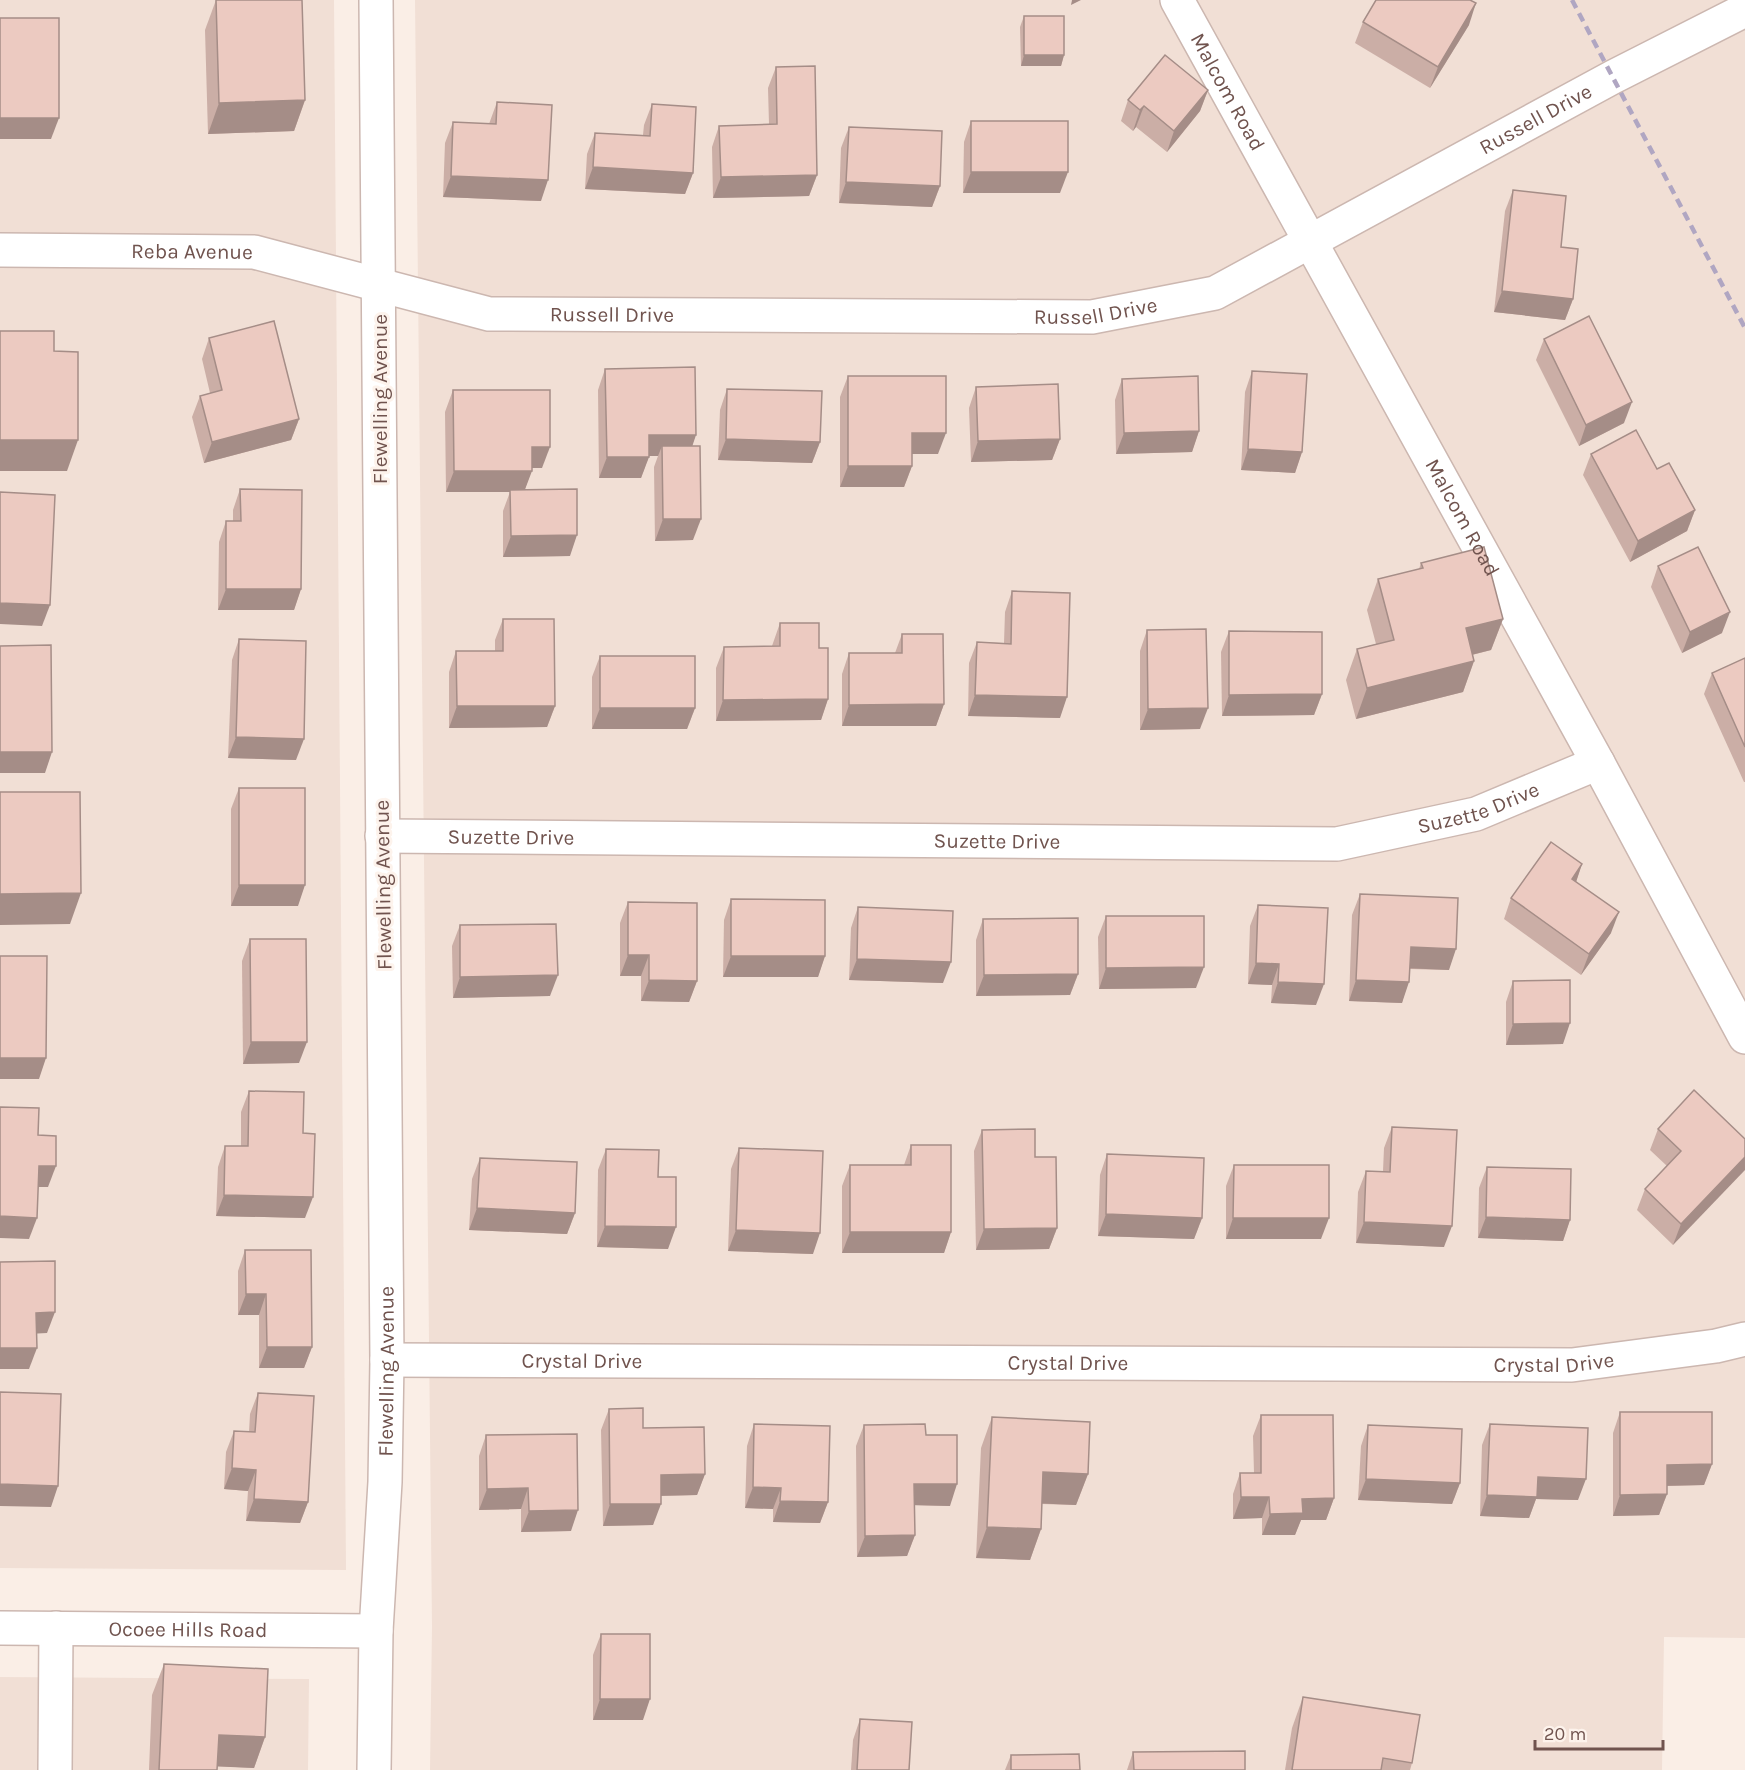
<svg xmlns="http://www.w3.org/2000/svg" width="1745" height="1770" viewBox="0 0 1745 1770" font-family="Karla,sans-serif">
<rect width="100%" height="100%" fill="#faeee6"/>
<g fill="#f1dfd5">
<polygon points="0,0 334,0 346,1570 0,1568"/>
<polygon points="415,0 1745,0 1745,1638 1664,1637 1662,1770 430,1770 432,1627"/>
<polygon points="0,1677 309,1679 308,1770 0,1770"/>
</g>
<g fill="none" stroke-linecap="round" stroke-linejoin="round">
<g stroke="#ccb7b0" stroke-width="36">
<g id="minor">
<path id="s1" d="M 1177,0 L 1598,763 L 1745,1037"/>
<path id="s2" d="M 0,250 L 254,252 L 489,314 L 1092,317 L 1215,293 L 1613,77 L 1745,10"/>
<path id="s3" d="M 382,836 L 1337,844 L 1476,814 L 1598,763"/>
<path id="s4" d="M 387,1360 L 1572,1365 L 1716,1346 L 1745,1339"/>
<path id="s5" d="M 0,1628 L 376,1631"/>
<polyline points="55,1770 56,1628"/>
<path id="s6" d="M 374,1770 L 376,1631 L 385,1482 L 387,1360 L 376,0"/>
</g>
</g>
<use href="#minor" stroke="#fff" stroke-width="33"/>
<polyline stroke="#b0a6c2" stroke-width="4.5" stroke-dasharray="9 6" stroke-linecap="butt" points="1572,0 1745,328"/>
</g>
<g fill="#cbaea6">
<polygon points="216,0 305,100 294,131 208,134 205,30"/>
<polygon points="1024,16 1064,55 1061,66 1021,66 1020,27"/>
<polygon points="1363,22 1469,25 1430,88 1355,43"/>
<polygon points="776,67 817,175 809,196 713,198 712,147 719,126 769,124 768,88"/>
<polygon points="1208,90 1200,111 1167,152 1136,127 1133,131 1121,121 1128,100"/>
<polygon points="497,102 541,201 443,197 445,143 453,122 489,124"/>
<polygon points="652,104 693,173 685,194 585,189 587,154 595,133 643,135 644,125"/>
<polygon points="971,121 1060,193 963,193 964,142"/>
<polygon points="849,127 940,186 932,207 839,203 841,148"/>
<polygon points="1513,190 1561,247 1573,299 1565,320 1494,312 1505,211"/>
<polygon points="209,338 299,419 291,440 204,463 192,417 200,396 210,393 202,359"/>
<polygon points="1544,339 1624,423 1579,446 1536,360"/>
<polygon points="605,369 692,446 693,540 655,541 654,467 658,456 649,456 641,478 599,478 598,390"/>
<polygon points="1252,371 1302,452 1295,473 1241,470 1245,392"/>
<polygon points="848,376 938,454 912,454 912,466 904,487 840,487 840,397"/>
<polygon points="1122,379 1199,431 1192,452 1116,454 1115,400"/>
<polygon points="976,387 1060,439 1052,460 971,462 969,408"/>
<polygon points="727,389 820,442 812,463 718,460 720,410"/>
<polygon points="453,390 542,468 532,468 525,489 570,556 503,557 503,511 510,492 446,492 445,412"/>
<polygon points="1591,454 1657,469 1695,510 1687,531 1630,562 1583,475"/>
<polygon points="240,489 301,589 294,610 218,610 219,542 226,521 233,521 233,510"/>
<polygon points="1421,563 1503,619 1491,650 1472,655 1474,661 1463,692 1356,719 1346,680 1357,649 1376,644 1367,610 1378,579 1419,569"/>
<polygon points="1658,566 1722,633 1682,653 1651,587"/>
<polygon points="1012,591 1060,718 968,716 969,663 977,642 1004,643 1005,612"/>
<polygon points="503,619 555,706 547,727 449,728 449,672 456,651 495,651 495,640"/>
<polygon points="780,623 819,648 828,699 821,720 716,721 716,668 724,647 772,646"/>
<polygon points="1147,630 1200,729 1140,730 1140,651"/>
<polygon points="1229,631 1322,694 1314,715 1222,716 1221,652"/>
<polygon points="902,634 944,704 936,726 842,726 842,674 849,653 895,653"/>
<polygon points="239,639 296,760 228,758 232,660"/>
<polygon points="600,656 695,708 687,729 592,729 592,677"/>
<polygon points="1745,658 1745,782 1744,782 1704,694 1712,673"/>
<polygon points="239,788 298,906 231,906 231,809"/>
<polygon points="1582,864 1576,882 1611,933 1581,975 1504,919 1511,898"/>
<polygon points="1360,894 1449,970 1410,969 1402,1003 1349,1001 1352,915"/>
<polygon points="731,899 825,956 818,977 723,977 724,920"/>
<polygon points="628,902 697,981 689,1002 641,1001 641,976 620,976 620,923"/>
<polygon points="1258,905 1316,1005 1271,1003 1272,985 1248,984 1250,926"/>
<polygon points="858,907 943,983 849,980 851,928"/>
<polygon points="1106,916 1196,988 1099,989 1098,937"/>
<polygon points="983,919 1078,974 1070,995 976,996 976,940"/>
<polygon points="460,925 550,996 453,998 452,946"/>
<polygon points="250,939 299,1063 243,1064 242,961"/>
<polygon points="1513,981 1563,1044 1506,1045 1506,1002"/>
<polygon points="249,1091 303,1133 305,1218 216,1216 218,1167 225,1146 241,1146 241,1112"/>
<polygon points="1392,1127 1444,1247 1356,1243 1358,1192 1366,1171 1383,1171 1384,1148"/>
<polygon points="1658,1129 1745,1139 1673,1245 1637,1210 1645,1189 1667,1166 1650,1150"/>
<polygon points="982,1130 1035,1157 1057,1228 1049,1249 976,1250 974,1151"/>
<polygon points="911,1145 951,1232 944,1253 842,1253 842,1186 850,1165 904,1165"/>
<polygon points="739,1148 813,1254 728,1251 731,1169"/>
<polygon points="606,1149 658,1177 668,1249 597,1247 598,1170"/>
<polygon points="1107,1154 1202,1218 1194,1239 1098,1236 1100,1175"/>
<polygon points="480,1158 575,1213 567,1234 469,1230 472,1179"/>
<polygon points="1234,1165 1321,1239 1226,1239 1226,1186"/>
<polygon points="1487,1167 1570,1220 1563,1241 1478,1238 1479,1188"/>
<polygon points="245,1250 312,1347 304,1368 259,1368 259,1315 238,1315 238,1271"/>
<polygon points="258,1393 308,1502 300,1523 246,1521 248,1491 224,1489 226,1452 234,1431 249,1432 250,1414"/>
<polygon points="609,1409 643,1428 705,1474 697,1495 661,1496 653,1525 603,1526 601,1430"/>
<polygon points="1620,1412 1712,1464 1704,1485 1667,1486 1667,1494 1659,1515 1613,1516 1613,1433"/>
<polygon points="1261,1415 1334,1498 1326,1520 1301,1520 1295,1535 1262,1535 1262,1518 1233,1519 1233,1494 1240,1473 1254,1473 1253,1436"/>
<polygon points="992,1417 1088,1474 1076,1505 1042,1504 1041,1529 1030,1560 976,1558 981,1448"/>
<polygon points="754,1424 828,1502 820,1523 773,1522 773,1509 745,1508 747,1446"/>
<polygon points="1490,1424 1578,1500 1536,1499 1529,1518 1480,1516 1482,1445"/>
<polygon points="864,1425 926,1435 950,1506 915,1505 915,1535 907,1556 857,1557 856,1446"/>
<polygon points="1368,1425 1460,1483 1452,1504 1358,1500 1361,1446"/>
<polygon points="486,1435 571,1531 521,1532 521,1509 479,1510 479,1456"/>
<polygon points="601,1634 643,1720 593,1720 593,1655"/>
<polygon points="164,1664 265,1737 254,1768 217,1766 217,1770 149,1770 152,1695"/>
<polygon points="1303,1697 1412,1763 1410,1770 1285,1770 1292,1728"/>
<polygon points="860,1719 909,1770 851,1770 853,1740"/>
<polygon points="1133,1752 1245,1770 1127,1770"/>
<polygon points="1011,1755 1080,1770 1005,1770"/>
</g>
<g fill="#a58d87">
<polygon points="1072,0 1081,0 1071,5"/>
<polygon points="1476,3 1469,25 1430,88 1438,67"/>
<polygon points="1024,55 1064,55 1061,66 1021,66"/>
<polygon points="1208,90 1200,111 1167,152 1174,131"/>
<polygon points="305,100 294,131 208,134 219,103"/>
<polygon points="1144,106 1136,127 1133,131 1140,110"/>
<polygon points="0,118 59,118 51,139 0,139"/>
<polygon points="593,167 693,173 685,194 585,189"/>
<polygon points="971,172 1068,172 1060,193 963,193"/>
<polygon points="817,175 809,196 713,198 721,177"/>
<polygon points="451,176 548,180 541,201 443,197"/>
<polygon points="846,182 940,186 932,207 839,203"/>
<polygon points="1502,291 1573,299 1565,320 1494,312"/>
<polygon points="1632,402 1624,423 1579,446 1586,425"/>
<polygon points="299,419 291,440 204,463 212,442"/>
<polygon points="1199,431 1192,452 1116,454 1124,433"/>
<polygon points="912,433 946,433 938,454 904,454"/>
<polygon points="649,435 696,435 689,456 662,446 658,456 641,456"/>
<polygon points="726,439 820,442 812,463 718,460"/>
<polygon points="1060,439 1052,460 971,462 978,441"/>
<polygon points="0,440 78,440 67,471 0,471"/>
<polygon points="532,447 550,447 542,468 524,468"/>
<polygon points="1248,449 1302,452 1295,473 1241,470"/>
<polygon points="607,457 649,457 641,478 599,478"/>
<polygon points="848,466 912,466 904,487 840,487"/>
<polygon points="454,471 532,471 524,492 510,490 510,492 446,492"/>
<polygon points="1695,510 1687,531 1630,562 1638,541"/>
<polygon points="663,519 701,519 693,540 655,541"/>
<polygon points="577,535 570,556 503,557 511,536"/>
<polygon points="226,589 301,589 294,610 218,610"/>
<polygon points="0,603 50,605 42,626 0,624"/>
<polygon points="1730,612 1722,633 1682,653 1690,632"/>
<polygon points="1503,619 1491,650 1455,659 1466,628"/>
<polygon points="1474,661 1463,692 1356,719 1367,688"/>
<polygon points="1322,694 1314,715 1222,716 1229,695"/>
<polygon points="975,695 1067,697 1060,718 968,716"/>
<polygon points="828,699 821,720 716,721 723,700"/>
<polygon points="944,704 936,726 842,726 849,705"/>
<polygon points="457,706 555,706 547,727 449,728"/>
<polygon points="600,708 695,708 687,729 592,729"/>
<polygon points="1208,708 1200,729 1140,730 1148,709"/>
<polygon points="236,737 304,739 296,760 228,758"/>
<polygon points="0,752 52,752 45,773 0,773"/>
<polygon points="1582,864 1575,885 1572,879"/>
<polygon points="239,885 305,885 298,906 231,906"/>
<polygon points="81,893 70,924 0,925 0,894"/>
<polygon points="1619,912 1611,933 1581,975 1589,954"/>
<polygon points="1411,947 1456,949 1449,970 1403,968"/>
<polygon points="628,955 649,955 641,976 620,976"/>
<polygon points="731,956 825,956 818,977 723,977"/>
<polygon points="857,959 951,962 943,983 849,980"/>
<polygon points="1256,963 1279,964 1272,985 1248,984"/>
<polygon points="1204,967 1196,988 1099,989 1106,968"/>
<polygon points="1078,974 1070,995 976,996 984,975"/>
<polygon points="558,975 550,996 453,998 460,977"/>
<polygon points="649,980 697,981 689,1002 641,1001"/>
<polygon points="1356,980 1409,982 1402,1003 1349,1001"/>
<polygon points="1278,982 1324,984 1316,1005 1271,1003"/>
<polygon points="1570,1023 1563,1044 1506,1045 1513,1024"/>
<polygon points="251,1042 307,1042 299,1063 243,1064"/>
<polygon points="0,1058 46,1058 39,1079 0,1079"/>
<polygon points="1745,1157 1745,1170 1673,1245 1681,1224"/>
<polygon points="39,1166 56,1166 48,1187 31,1187"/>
<polygon points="224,1195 313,1197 305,1218 216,1216"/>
<polygon points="477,1208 575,1213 567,1234 469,1230"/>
<polygon points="1106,1214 1202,1218 1194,1239 1098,1236"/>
<polygon points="0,1216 37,1218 29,1239 0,1238"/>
<polygon points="1486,1217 1570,1220 1563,1241 1478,1238"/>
<polygon points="1233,1218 1329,1218 1321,1239 1226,1239"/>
<polygon points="1364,1222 1452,1226 1444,1247 1356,1243"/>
<polygon points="605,1226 676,1227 668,1249 597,1247"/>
<polygon points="1057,1228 1049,1249 976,1250 984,1229"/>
<polygon points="736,1230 820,1233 813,1254 728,1251"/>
<polygon points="850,1232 951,1232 944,1253 842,1253"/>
<polygon points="246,1294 266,1294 259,1315 238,1315"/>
<polygon points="55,1312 47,1333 28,1334 36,1313"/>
<polygon points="267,1347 312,1347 304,1368 259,1368"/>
<polygon points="0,1348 37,1348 29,1369 0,1369"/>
<polygon points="1712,1464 1704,1485 1659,1486 1667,1465"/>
<polygon points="232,1468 256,1470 248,1491 224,1489"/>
<polygon points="1043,1472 1088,1474 1076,1505 1031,1503"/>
<polygon points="705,1474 697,1495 653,1496 661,1475"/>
<polygon points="1538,1477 1586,1479 1578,1500 1536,1499 1529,1518 1480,1516 1487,1495"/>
<polygon points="1366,1479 1460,1483 1452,1504 1358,1500"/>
<polygon points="0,1484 58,1486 51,1507 0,1506"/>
<polygon points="914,1484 957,1484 950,1506 907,1505"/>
<polygon points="753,1487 781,1488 773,1509 745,1508"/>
<polygon points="528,1488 521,1509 479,1510 487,1489"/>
<polygon points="1667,1494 1659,1515 1613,1516 1620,1495"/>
<polygon points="1241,1497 1269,1497 1262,1518 1233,1519"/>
<polygon points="1334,1498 1326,1520 1301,1520 1295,1535 1262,1535 1270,1514 1302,1499"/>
<polygon points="254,1499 308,1502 300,1523 246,1521"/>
<polygon points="780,1501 828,1502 820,1523 773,1522"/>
<polygon points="610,1504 661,1504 653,1525 603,1526"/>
<polygon points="578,1510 571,1531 521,1532 529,1511"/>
<polygon points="987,1527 1041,1529 1030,1560 976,1558"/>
<polygon points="915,1535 907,1556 857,1557 865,1536"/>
<polygon points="600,1699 650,1699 643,1720 593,1720"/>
<polygon points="219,1735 265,1737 254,1768 207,1766"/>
</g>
<g fill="#eccac1" stroke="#a58d87" stroke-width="1.5">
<polygon points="216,0 302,0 305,100 219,103"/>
<polygon points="1376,0 1470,0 1476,3 1438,67 1363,22"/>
<rect x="1024" y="16" width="40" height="39"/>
<rect x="0" y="18" width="59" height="100"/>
<polygon points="1165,55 1208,90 1174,131 1144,106 1140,110 1128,100"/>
<polygon points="815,66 817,175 721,177 719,126 777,124 776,67"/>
<polygon points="497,102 552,105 548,180 451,176 453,122 496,124"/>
<polygon points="652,104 696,107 693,173 593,167 595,133 650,136"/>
<rect x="971" y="121" width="97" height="51"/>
<polygon points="849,127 942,131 940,186 846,182"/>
<polygon points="1513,190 1566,196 1561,247 1578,249 1573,299 1502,291"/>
<polygon points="1589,316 1632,402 1586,425 1544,339"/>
<polygon points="274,321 299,419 212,442 200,396 222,390 209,338"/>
<polygon points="0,331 54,331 54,351 78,352 78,440 0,440"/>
<polygon points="695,367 696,435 649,435 649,457 607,457 605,369"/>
<polygon points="1252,371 1307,374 1302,452 1248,449"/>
<polygon points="848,376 946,376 946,433 912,433 912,466 848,466"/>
<polygon points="1198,376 1199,431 1124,433 1122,379"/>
<polygon points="1058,384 1060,439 978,441 976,387"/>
<polygon points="727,389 822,391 820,442 726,439"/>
<polygon points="453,390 550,390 550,447 532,447 532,471 454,471"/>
<polygon points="1636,430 1657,469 1669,463 1695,510 1638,541 1591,454"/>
<polygon points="662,446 700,446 701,519 663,519"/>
<polygon points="240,489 302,490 301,589 226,589 226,521 241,521"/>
<polygon points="577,489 577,535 511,536 510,490"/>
<polygon points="0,492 55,495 50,605 0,603"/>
<polygon points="1484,547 1503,619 1466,628 1474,661 1367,688 1357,649 1394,640 1378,579 1423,568 1421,563"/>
<polygon points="1698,547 1730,612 1690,632 1658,566"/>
<polygon points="1012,591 1070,593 1067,697 975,695 977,642 1011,644"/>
<polygon points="503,619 554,619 555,706 457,706 456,651 503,651"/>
<polygon points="780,623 819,623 819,648 828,648 828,699 723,700 724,647 780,646"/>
<polygon points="1206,629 1208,708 1148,709 1147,630"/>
<polygon points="1229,631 1322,632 1322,694 1229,695"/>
<polygon points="902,634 943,634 944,704 849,705 849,653 902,653"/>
<polygon points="239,639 306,641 304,739 236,737"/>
<polygon points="51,645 52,752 0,752 0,646"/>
<rect x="600" y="656" width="95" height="52"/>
<polygon points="1745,658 1745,747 1712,673"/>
<rect x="239" y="788" width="66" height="97"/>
<polygon points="0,792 80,792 81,893 0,894"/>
<polygon points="1551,842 1582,864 1572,879 1619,912 1589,954 1511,898"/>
<polygon points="1360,894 1458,898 1456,949 1411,947 1409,982 1356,980"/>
<polygon points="731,899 825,900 825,956 731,956"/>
<polygon points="628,902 697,903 697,981 649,980 649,955 628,955"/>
<polygon points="1258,905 1328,908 1324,984 1278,982 1279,964 1256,963"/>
<polygon points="858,907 953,911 951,962 857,959"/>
<polygon points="1106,916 1204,916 1204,967 1106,968"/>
<polygon points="1078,918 1078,974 984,975 983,919"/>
<polygon points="556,924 558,975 460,977 460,925"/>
<polygon points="250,939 306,939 307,1042 251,1042"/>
<polygon points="0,956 47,956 46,1058 0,1058"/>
<polygon points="1570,980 1570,1023 1513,1024 1513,981"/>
<polygon points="1694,1090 1745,1139 1745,1157 1681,1224 1645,1189 1681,1151 1658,1129"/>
<polygon points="249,1091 304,1092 303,1133 315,1134 313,1197 224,1195 225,1146 248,1146"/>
<polygon points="0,1107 39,1108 38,1135 56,1136 56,1166 39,1166 37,1218 0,1216"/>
<polygon points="1392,1127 1457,1130 1452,1226 1364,1222 1366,1171 1390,1172"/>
<polygon points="1035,1129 1035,1157 1056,1157 1057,1228 984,1229 982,1130"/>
<polygon points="911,1145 951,1145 951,1232 850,1232 850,1165 911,1165"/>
<polygon points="739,1148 823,1151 820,1233 736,1230"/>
<polygon points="606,1149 659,1150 658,1177 676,1177 676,1227 605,1226"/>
<polygon points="1107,1154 1204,1158 1202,1218 1106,1214"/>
<polygon points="480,1158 577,1162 575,1213 477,1208"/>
<polygon points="1234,1165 1329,1165 1329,1218 1233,1218"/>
<polygon points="1487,1167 1571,1169 1570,1220 1486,1217"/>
<polygon points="245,1250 311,1250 312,1347 267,1347 266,1294 246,1294"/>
<polygon points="55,1261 55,1312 36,1313 37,1348 0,1348 0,1262"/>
<polygon points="0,1392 61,1394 58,1486 0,1484"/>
<polygon points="258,1393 314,1396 308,1502 254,1499 256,1470 232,1468 234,1431 255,1432"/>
<polygon points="643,1408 643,1428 704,1427 705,1474 661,1475 661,1504 610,1504 609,1409"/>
<polygon points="1620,1412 1712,1412 1712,1464 1667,1465 1667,1494 1620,1495"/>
<polygon points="1261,1415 1333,1415 1334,1498 1302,1499 1303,1513 1270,1514 1269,1497 1241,1497 1240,1473 1261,1473"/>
<polygon points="992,1417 1090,1422 1088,1474 1043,1472 1041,1529 987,1527"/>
<polygon points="754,1424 830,1426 828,1502 780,1501 781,1488 753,1487"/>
<polygon points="925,1424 926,1435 957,1435 957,1484 914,1484 915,1535 865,1536 864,1425"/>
<polygon points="1490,1424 1588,1428 1586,1479 1538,1477 1537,1497 1487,1495"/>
<polygon points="1368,1425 1462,1429 1460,1483 1366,1479"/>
<polygon points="577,1434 578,1510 529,1511 528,1488 487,1489 486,1435"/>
<polygon points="601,1634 650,1634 650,1699 600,1699"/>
<polygon points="164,1664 268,1669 265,1737 219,1735 217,1770 159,1770"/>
<polygon points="1303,1697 1420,1715 1412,1763 1383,1758 1381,1770 1292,1770"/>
<polygon points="860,1719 912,1722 909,1770 857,1770"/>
<polygon points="1245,1751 1245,1770 1134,1770 1133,1752"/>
<polygon points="1079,1754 1080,1770 1011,1770 1011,1755"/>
</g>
<g text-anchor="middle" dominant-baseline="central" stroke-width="6" stroke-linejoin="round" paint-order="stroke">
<g font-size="21" fill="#70534e" stroke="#fdf3ec">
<text stroke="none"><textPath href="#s1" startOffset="105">Malcom Road</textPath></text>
<text stroke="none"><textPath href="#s2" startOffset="1590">Russell Drive</textPath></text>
<text stroke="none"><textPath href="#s2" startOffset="192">Reba Avenue</textPath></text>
<text stroke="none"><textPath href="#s2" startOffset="1104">Russell Drive</textPath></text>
<text stroke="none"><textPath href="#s2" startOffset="620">Russell Drive</textPath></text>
<text transform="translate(380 399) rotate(-90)">Flewelling Avenue</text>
<text stroke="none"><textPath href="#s1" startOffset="591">Malcom Road</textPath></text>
<text stroke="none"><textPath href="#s3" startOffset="1101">Suzette Drive</textPath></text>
<text stroke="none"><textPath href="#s3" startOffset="129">Suzette Drive</textPath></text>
<text stroke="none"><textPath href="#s3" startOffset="615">Suzette Drive</textPath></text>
<text transform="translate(383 885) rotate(-91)">Flewelling Avenue</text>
<text stroke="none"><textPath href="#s4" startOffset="195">Crystal Drive</textPath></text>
<text stroke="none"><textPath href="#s4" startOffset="1167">Crystal Drive</textPath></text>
<text stroke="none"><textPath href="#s4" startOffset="681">Crystal Drive</textPath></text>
<text stroke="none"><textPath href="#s6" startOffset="399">Flewelling Avenue</textPath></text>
<text stroke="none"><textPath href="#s5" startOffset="188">Ocoee Hills Road</textPath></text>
</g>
</g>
<path d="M1535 1740v9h128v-9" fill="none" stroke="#70534e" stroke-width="3"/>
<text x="1544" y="1740" font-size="18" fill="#70534e" stroke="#fdf3ec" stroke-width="4.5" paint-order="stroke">20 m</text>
</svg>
